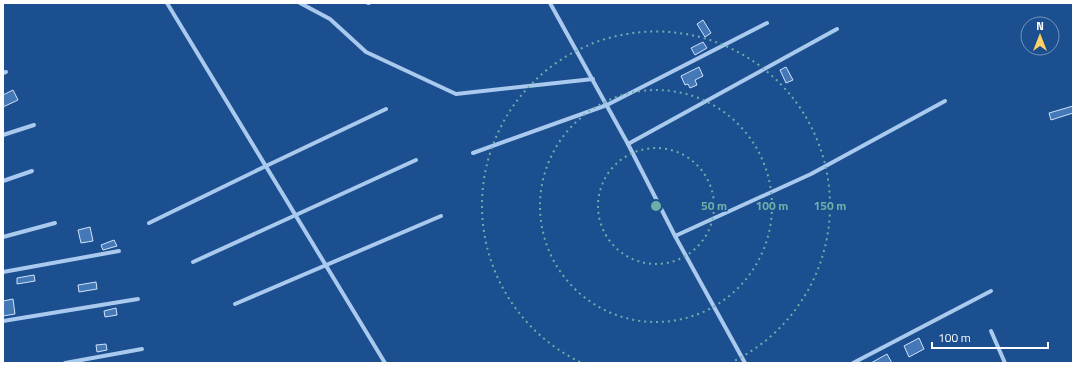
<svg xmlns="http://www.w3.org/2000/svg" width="1076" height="366" viewBox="0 0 1076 366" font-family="'Titillium Web',sans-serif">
<rect width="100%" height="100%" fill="#1b4f8f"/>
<g fill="#4478b7" stroke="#cfe3fa">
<polygon points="703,20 711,33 705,37 697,24"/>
<polygon points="703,42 707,48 695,55 691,48"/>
<polygon points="699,67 703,76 695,80 697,85 690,88 688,84 685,85 681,76"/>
<polygon points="786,67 793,80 786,83 780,70"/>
<polygon points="13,90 18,100 3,107 3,95"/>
<polygon points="1073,106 1073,113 1051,120 1049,113"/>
<polygon points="90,227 93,241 81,243 78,230"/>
<polygon points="114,240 117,246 103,250 101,245"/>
<polygon points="34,275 35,281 17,284 17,278"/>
<polygon points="96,282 97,289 79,292 78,285"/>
<polygon points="13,299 15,314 3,316 3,301"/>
<polygon points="116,308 117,315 105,317 104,311"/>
<polygon points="919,338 924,349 909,357 904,346"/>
<polygon points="106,344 107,350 97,352 96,345"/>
<polygon points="887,354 892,363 871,363"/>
</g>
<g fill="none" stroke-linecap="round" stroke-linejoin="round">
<g stroke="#a9c9ee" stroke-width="4">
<polyline points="167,3 385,363"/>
<polyline points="300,3 330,19 366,52 456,94 593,79"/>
<polyline points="368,3 369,3"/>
<polyline points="550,3 628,144 675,236 745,363"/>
<polyline points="3,73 6,72"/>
<polyline points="3,135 34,125"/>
<polyline points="628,144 837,29"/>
<polyline points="473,153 607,105 767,23"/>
<polyline points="3,181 32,171"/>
<polyline points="149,223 266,166 386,109"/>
<polyline points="675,236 811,174 945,101"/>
<polyline points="3,237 55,223"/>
<polyline points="193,262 416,160"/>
<polyline points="3,272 119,251"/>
<polyline points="235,304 441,216"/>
<polyline points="3,321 138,299"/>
<polyline points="991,331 1005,363"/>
<polyline points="65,363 142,349"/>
<polyline points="853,363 991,291"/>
</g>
</g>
<g fill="none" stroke="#6fada8" stroke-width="2" stroke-dasharray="2 4">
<circle cx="656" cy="206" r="58"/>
<circle cx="656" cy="206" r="116"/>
<path d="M580 362A174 174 0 1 1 732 362"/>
</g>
<circle cx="656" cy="206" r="6" fill="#6fada8" stroke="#1b4f8f" stroke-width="2"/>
<g font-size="12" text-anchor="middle" font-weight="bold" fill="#6fada8" stroke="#1b4f8f" stroke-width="3" stroke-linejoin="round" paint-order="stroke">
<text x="714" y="210">50 m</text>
<text x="772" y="210">100 m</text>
<text x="830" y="210">150 m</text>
</g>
<rect width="1076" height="366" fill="none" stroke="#ffffff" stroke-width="8"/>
<g transform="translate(1040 36)"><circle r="19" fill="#1b4f8f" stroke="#7695bc"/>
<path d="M0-3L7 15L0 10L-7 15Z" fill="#ffd166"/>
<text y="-6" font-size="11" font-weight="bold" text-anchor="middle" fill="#ffffff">N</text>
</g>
<path d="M932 342v6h116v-6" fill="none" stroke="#ffffff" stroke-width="2"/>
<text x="938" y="342" font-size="12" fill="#ffffff" stroke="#1b4f8f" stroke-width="3" paint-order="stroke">100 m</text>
</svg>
